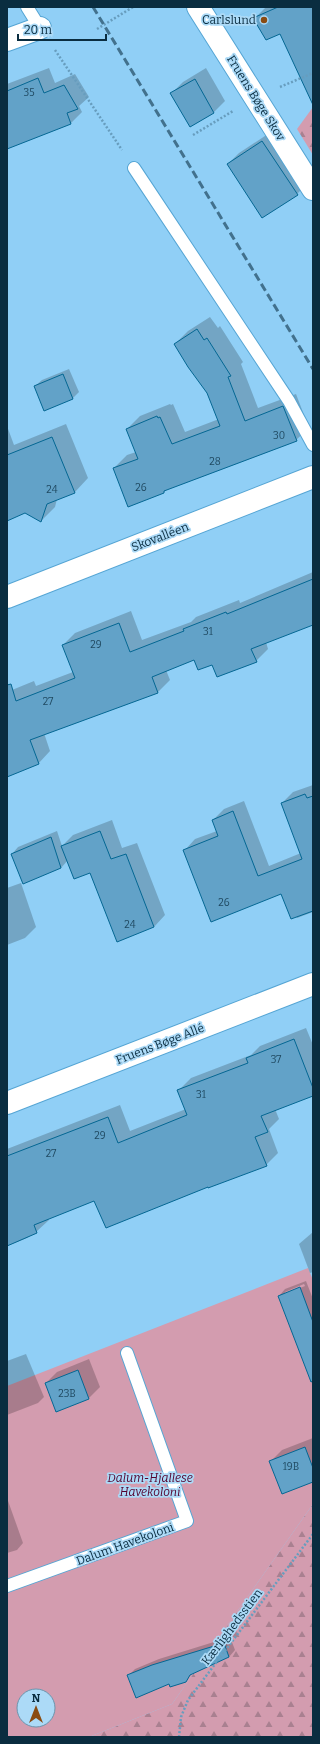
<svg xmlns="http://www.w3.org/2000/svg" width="320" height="1744" viewBox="0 0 320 1744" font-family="Bitter,serif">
<defs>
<pattern id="forest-firs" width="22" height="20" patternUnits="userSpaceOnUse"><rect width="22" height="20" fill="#d39caf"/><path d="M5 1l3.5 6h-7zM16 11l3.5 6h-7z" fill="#a98090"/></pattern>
</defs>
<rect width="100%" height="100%" fill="#90cff6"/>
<g fill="url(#forest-firs)">
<polygon points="313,107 313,155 297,129"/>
<polygon points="313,1504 313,1737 89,1737 172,1704"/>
</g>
<path fill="#d39caf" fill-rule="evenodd" d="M 308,1268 L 313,1280 L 313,1504 L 172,1704 L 89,1737 L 7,1737 L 7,1386 ZM 24,1696 L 48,1696 L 48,1720 L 24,1720 Z"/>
<g fill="#0003" fill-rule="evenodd">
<polygon points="266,7 313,7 313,62 280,33 255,18"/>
<polygon points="49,68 55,83 75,74 89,97 79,106 82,112 71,123 7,148 7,84"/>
<polygon points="206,68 225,101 214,112 191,126 172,93 183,82"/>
<polygon points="274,130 308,183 297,194 228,164 239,153"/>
<polygon points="210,317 218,328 220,326 243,362 241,364 258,408 296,394 309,428 296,440 167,489 164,492 114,468 127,455 136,452 127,429 140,416 170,404 171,405 173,404 185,432 219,419 208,393 175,344 188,331"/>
<polygon points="69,369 79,392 73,398 45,410 35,386 42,380"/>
<polygon points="66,424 88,478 75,492 57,499 55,507 41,521 25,512 7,518 7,426 14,445"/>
<polygon points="313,572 313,624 266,642 268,649 256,661 213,664 194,659 166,670 170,680 158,692 44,733 50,751 38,764 7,762 7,695 12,690 34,681 36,686 73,672 63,645 75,633 131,611 142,640 191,622 196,617 239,600 240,603"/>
<polygon points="313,785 313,912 297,918 282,893 185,850 195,839 217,831 213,820 224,809 244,801 269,866 301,853 282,803 293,792"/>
<polygon points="112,820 122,848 137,843 165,915 154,927 91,872 68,860 61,868 12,854 18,847 57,831 62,846 73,835"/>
<polygon points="21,883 36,927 25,938 7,945 7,888"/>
<polygon points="306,1028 313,1045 313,1094 275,1109 279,1119 269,1129 278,1153 266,1165 208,1186 95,1200 48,1218 49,1220 36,1232 27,1238 7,1246 7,1149 120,1105 130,1131 186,1109 179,1090 191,1078 251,1055 260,1046"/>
<polygon points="313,1232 313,1272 310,1273 299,1244"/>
<path d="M 306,1281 L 313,1299 L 313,1376 L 279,1296 L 285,1289 ZM 304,1284 L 305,1286 L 285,1294 L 285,1292 Z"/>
<polygon points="26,1354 44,1397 38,1403 7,1415 7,1361"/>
<polygon points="89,1359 100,1387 89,1398 57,1411 46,1383 57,1372"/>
<polygon points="313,1438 313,1481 271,1461 282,1450"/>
<polygon points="7,1498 23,1543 17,1550 7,1553"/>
<polygon points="230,1637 235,1650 229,1657 193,1672 185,1682 169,1683 128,1676 135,1669 159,1659"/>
</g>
<g fill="#62a2c8" stroke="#046793">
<polygon points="278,7 313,7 313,105 280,34 266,40 253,18"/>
<polygon points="38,78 44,93 64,85 78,109 67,113 71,124 7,149 7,91"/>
<polygon points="195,79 214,113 190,127 170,93"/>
<polygon points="262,141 298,195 262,218 227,164"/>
<polygon points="197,329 204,340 207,338 231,376 228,377 245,421 283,406 297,441 164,491 164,493 128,507 113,468 138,459 126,429 157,416 158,418 160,417 172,444 220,426 207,393 188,367 174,344"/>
<polygon points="63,374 73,399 44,411 34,386"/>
<polygon points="52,437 75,493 47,504 41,522 25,513 7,521 7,455"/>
<polygon points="313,579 313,625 251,649 257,662 217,677 212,665 198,670 194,660 152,677 158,693 30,740 39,764 7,777 7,685 11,684 16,701 75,678 62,645 119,623 130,652 184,631 183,629 226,612 227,614"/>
<polygon points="305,794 307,798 313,796 313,911 291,919 281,894 211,922 183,850 218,836 212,820 233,811 258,876 302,859 281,803"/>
<polygon points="100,831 111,859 126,854 154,927 117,942 90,873 74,879 61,846"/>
<polygon points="51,837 61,868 23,884 11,854"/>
<polygon points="294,1039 313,1088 313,1096 261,1116 268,1132 255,1137 267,1166 208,1188 208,1187 106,1228 94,1201 34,1225 37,1233 7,1246 7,1156 108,1117 118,1143 187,1115 177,1090 248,1063 246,1058"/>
<polygon points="300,1287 313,1322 313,1381 311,1382 278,1296"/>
<polygon points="78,1370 89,1399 56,1412 45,1383"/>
<polygon points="305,1447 313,1468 313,1482 282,1494 269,1461"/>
<polygon points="224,1643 229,1657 190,1675 186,1682 170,1687 169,1684 136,1698 127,1675 152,1665"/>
</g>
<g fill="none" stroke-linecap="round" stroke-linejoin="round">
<g stroke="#55a5d4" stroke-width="14">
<g id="lane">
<polyline points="27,7 40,28"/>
<polyline points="134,168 289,401 313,445"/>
<polyline points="7,1586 187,1521 127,1353"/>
</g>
</g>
<g stroke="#55a5d4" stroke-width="24">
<g id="street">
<polyline points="198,7 313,189"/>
<polyline points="7,40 40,28"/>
<polyline points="7,1103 313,984"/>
</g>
</g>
<g stroke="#55a5d4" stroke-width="24">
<polyline id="secondary" points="7,597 313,477"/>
</g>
<g stroke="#679dbe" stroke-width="2.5" stroke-dasharray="2 2" stroke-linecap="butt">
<polyline points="97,29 133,7"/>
<polyline points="55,50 122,150"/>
<polyline points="280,87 313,73"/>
<polyline points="193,135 233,111"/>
<polyline points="179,1737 181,1717 188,1700 313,1534"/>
</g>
<use href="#lane" stroke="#fff" stroke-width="12"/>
<use href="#street" stroke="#fff" stroke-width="22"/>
<use href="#secondary" stroke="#fff" stroke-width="22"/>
<polyline stroke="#42718d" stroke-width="3" stroke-dasharray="8 4" stroke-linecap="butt" points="93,7 313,369"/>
</g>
<circle fill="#8a4b11" stroke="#acdaf7" stroke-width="1.5" cx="264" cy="20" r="4"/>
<g text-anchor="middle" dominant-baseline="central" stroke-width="3.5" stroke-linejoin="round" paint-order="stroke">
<g font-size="10" fill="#204a62">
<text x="29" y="93">35</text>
<text x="279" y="436">30</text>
<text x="215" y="462">28</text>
<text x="141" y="488">26</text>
<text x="52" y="490">24</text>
<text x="208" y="632">31</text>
<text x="96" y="645">29</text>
<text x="48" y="702">27</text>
<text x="224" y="903">26</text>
<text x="130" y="925">24</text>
<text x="276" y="1060">37</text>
<text x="201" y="1095">31</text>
<text x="100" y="1136">29</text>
<text x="51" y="1154">27</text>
<text x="67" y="1394">23B</text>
<text x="291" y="1467">19B</text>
</g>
<g font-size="12" fill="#0a2d40" stroke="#acdaf7" text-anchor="end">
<text x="256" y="20">Carlslund</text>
</g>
<g font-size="12" fill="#0a2d40" stroke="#acdaf7">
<text transform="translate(256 98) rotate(58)">Fruens Bøge Skov</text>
<text transform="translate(160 537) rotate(-21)">Skovalléen</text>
<text transform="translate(160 1044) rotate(-21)">Fruens Bøge Allé</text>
<text transform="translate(125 1544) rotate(-20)">Dalum Havekoloni</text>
<text transform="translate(232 1627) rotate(-53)">Kærlighedsstien</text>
</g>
<g font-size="12" font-style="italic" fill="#54022d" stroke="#acdaf7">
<text x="150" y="1478">Dalum-Hjallese<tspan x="150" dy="14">Havekoloni</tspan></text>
</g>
</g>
<rect width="320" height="1744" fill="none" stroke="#0a2d40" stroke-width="16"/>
<g transform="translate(36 1708)"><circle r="19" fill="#acdaf7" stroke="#6b95ae"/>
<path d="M0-3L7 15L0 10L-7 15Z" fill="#8a4b11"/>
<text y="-6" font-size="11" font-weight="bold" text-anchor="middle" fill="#0a2d40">N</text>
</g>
<path d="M18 34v6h88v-6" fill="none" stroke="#0a2d40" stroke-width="2"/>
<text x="24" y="34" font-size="12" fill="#0a2d40" stroke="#acdaf7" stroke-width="3" paint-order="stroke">20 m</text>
</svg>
